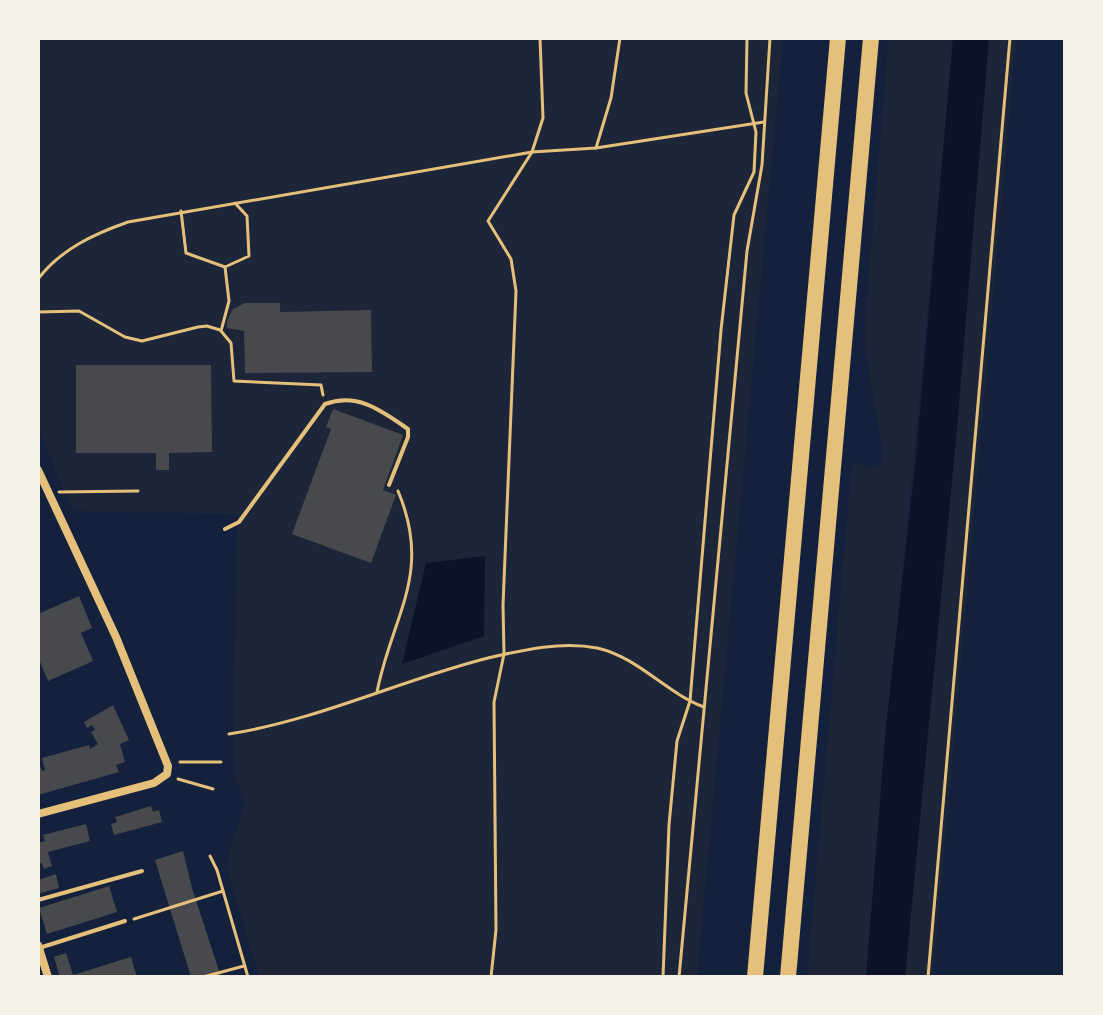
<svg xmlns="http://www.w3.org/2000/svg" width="1103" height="1015" viewBox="0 0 1103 1015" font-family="Commissioner,sans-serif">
<rect width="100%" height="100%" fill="#14213d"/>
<g fill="#1d2539">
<polygon points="38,38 783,38 697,977 259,977 226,865 245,801 233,774 237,514 73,511 38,428"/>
<path d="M 889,38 L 953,38 C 926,351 891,664 866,977 L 807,977 L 852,461 L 868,468 L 877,466 L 882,460 L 883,451 L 865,349 L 865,317 Z"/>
<polygon points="989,38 1016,38 933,977 905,977 957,428"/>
</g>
<g fill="#0b132b">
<polygon points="953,38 989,38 957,428 905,977 866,977 886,725 916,458"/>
<polygon points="485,556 484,636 402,664 426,563"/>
</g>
<g fill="#48494c">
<polygon points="245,303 280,303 280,312 371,310 372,372 245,373 244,331 227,328 227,321 233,309"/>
<polygon points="76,365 211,365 212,452 169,453 169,470 156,470 156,453 76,453"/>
<polygon points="333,409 403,435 383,490 396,495 371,563 292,534 331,429 326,427"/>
<polygon points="79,596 92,628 81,633 93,661 48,681 38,657 38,614"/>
<polygon points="113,705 129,740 120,744 125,762 116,765 119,772 38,795 38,761 42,771 45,770 42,758 89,745 90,749 98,744 91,732 95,730 92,725 87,728 84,722"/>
<polygon points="151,806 153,812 159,810 162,822 114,835 111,824 117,822 115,817"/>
<polygon points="86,824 90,841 48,852 52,866 44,869 42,863 38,864 38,843 45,841 43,835"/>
<polygon points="183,851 192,888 221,977 191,977 155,860"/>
<polygon points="56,874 59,888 38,894 38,880"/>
<polygon points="109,886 117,912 47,934 39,908"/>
<polygon points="66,953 73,975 131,957 137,977 60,977 54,957"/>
</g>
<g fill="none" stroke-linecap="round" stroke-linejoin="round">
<g stroke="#e5c07b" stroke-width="3">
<polyline points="596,148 611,98 620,38"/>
<polyline points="181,211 186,253 225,267 249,256 247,216 235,203"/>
<polyline points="225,267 229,301 221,331 231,343 234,381 321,385 323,395"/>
<path d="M 38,279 C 61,249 94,234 128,222 L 532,152 L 596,148 L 764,122"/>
<polyline points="38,312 79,311 125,337 142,341 198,327 207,326 220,330"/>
<polyline points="59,492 138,491"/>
<path d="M 377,692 C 392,615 433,574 398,491"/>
<path d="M 229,734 C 318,720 401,680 488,658 C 523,650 561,641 597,648 C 638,657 666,693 704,707"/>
<polyline points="180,762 221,762"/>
<polyline points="178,779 213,789"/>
<polyline points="210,856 217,870 248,977"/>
<polyline points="134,919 223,891"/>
<polyline points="203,977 244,966"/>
<polyline points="491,977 496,930 494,702 504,654 503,605 516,291 511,259 488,221 532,152 543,118 540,38"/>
<polyline points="663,977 669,825 677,741 690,701 721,330 734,215 754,172 756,132 746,93 747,38"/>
<polyline points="679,977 747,251 762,165 770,38"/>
<polyline points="928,977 1010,38"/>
</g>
<g stroke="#e5c07b" stroke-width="4">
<path d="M 225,529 L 239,522 L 325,404 C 358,392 382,411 408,429 L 408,437 L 389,485"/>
<polyline points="38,900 142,871"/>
<polyline points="39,948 125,921"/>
</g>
<g stroke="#e5c07b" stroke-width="8">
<polyline points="38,470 116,637 168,766 167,774 154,783 38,814"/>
<polyline points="38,945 48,977"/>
</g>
<g stroke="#e5c07b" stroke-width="16">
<polyline points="755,977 838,38"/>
<polyline points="788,977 871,38"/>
</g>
</g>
<rect width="1103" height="1015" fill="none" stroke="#f6f1e7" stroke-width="80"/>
</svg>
